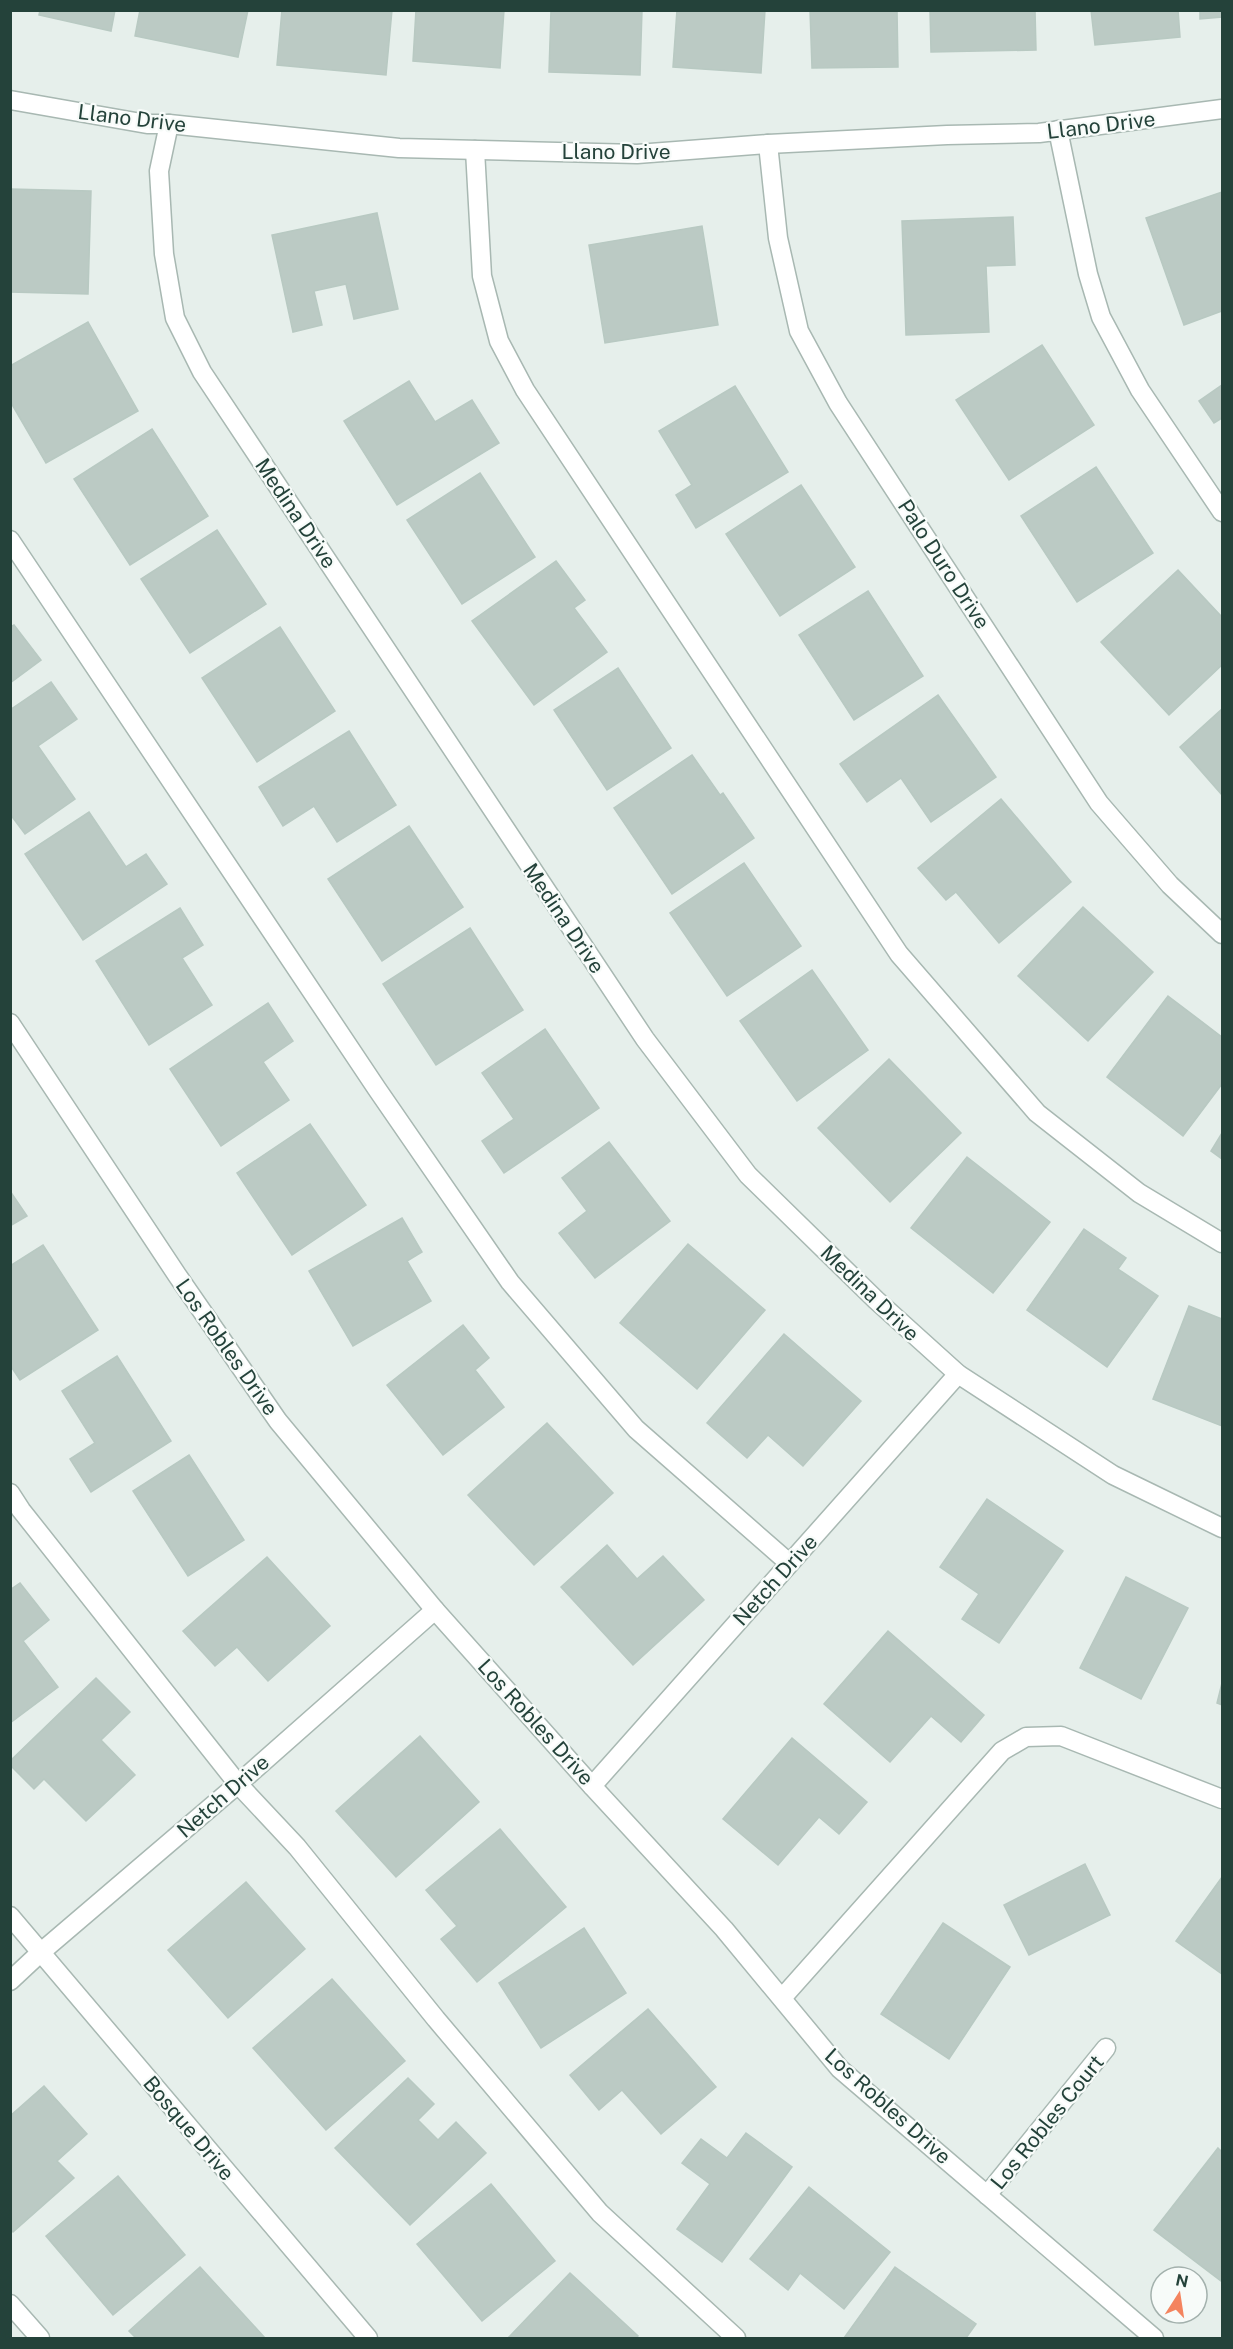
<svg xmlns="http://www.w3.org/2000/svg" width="1233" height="2349" viewBox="0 0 1233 2349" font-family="'Public Sans',sans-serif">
<rect width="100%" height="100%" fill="#e6efeb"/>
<g fill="#bbcac4" stroke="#b8c9c2" stroke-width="1.5">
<polygon points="40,10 115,10 111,31 39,15"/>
<polygon points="140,10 248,10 238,57 135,36"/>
<polygon points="282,10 392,10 386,75 277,65"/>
<polygon points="416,10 504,10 500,68 413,61"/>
<polygon points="551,10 642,10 640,75 549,72"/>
<polygon points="677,10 765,10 761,73 673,67"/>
<polygon points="810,10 897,10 898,67 812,68"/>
<polygon points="930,10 1035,10 1036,50 931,52"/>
<polygon points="1091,10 1178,10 1180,37 1095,45"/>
<polygon points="1200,10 1222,10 1222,17 1200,19"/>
<polygon points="10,189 91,191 88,294 10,292"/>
<polygon points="1222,192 1222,311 1184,325 1146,218"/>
<polygon points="377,213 398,309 354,319 346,284 314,291 322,325 293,332 272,235"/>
<polygon points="1013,217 1015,265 986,266 989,332 906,335 902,221"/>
<polygon points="702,226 718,325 605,343 589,245"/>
<polygon points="88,322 138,411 46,463 10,401 10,366"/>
<polygon points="1042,345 1094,425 1009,480 956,400"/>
<polygon points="409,381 435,422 472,400 499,443 397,505 344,421"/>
<polygon points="1222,385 1222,418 1214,423 1199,401"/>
<polygon points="735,386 788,472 696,528 676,495 692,485 659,431"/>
<polygon points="152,429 208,516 130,565 74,479"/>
<polygon points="1096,467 1153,553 1077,602 1021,516"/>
<polygon points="480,473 535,557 462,604 407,520"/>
<polygon points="801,485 855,567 780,616 726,534"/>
<polygon points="217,530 266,604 190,653 141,579"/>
<polygon points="556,561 585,600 574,608 607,652 534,705 472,621"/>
<polygon points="1178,570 1222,617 1222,665 1169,715 1101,642"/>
<polygon points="868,591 923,676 854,720 799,635"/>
<polygon points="14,625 41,660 10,683 10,627"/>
<polygon points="280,627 335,711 257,762 202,678"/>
<polygon points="618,668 671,748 607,790 554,710"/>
<polygon points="51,682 77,719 38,746 75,799 25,834 10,814 10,710"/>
<polygon points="938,695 996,777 931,822 901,778 867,802 840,764"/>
<polygon points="1222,709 1222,795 1180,747"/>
<polygon points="349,731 396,805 337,842 314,806 283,826 259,787"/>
<polygon points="692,755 720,795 723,793 754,838 672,894 614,808"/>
<polygon points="1001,799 1071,882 999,943 956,892 946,900 918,868"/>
<polygon points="89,812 126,867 146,854 167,884 83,940 25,854"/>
<polygon points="409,826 463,907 382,961 328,879"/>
<polygon points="744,863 801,946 727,996 670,913"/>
<polygon points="1083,907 1153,972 1088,1041 1018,976"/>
<polygon points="180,908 203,945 182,958 212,1005 149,1045 96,961"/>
<polygon points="470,928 523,1010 436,1065 383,984"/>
<polygon points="812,970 868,1050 797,1101 740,1021"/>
<polygon points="1168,996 1222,1037 1222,1084 1183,1136 1107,1077"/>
<polygon points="268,1003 293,1041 263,1062 289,1100 221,1146 170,1069"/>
<polygon points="545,1029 599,1108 504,1173 482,1141 514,1119 482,1073"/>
<polygon points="889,1059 961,1133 890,1202 818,1128"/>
<polygon points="310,1124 366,1205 292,1255 237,1173"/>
<polygon points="1222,1133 1222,1159 1211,1151"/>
<polygon points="609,1142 670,1221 595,1278 559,1233 587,1211 562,1178"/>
<polygon points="967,1157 1050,1222 993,1293 911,1228"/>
<polygon points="10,1191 27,1216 10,1226"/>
<polygon points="402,1218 422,1252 407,1261 431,1301 353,1346 309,1271"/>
<polygon points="1084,1229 1126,1258 1118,1269 1158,1296 1107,1367 1027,1310"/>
<polygon points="688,1244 765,1310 697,1389 620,1323"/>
<polygon points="43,1245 98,1330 20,1380 10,1365 10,1266"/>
<polygon points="1189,1306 1222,1319 1222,1426 1153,1399"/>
<polygon points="463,1325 489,1358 475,1370 504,1407 443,1455 387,1385"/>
<polygon points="784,1334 861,1401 803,1466 768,1435 747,1458 707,1423"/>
<polygon points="117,1356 171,1441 91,1492 70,1459 95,1443 62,1391"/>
<polygon points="547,1423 613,1493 534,1565 468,1495"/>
<polygon points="189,1455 244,1540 188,1576 133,1491"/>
<polygon points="987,1499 1063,1551 999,1643 962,1619 979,1594 940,1567"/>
<polygon points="607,1545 637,1579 663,1556 704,1600 633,1665 561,1587"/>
<polygon points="267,1557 330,1626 268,1681 237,1647 215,1666 183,1631"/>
<polygon points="1126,1577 1188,1608 1141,1699 1080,1668"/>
<polygon points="20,1583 49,1620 23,1641 58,1687 10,1723 10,1590"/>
<polygon points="888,1631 984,1715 961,1742 931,1716 890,1762 824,1704"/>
<polygon points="96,1678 130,1712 101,1740 135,1775 86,1821 44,1779 34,1789 10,1765 10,1761"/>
<polygon points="1222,1683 1222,1705 1217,1703"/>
<polygon points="420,1736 479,1802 396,1877 336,1811"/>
<polygon points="792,1738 867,1802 839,1834 819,1817 778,1865 723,1819"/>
<polygon points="500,1829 566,1907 477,1982 441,1939 457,1926 426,1890"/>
<polygon points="1085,1864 1110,1915 1029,1955 1004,1905"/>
<polygon points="1222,1877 1222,1974 1176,1941"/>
<polygon points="246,1882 305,1949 228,2018 168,1950"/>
<polygon points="943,1923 1010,1967 949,2059 881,2014"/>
<polygon points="584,1928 626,1993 541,2048 499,1983"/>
<polygon points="332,1979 405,2061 326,2130 253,2048"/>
<polygon points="648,2009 716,2087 661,2134 622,2090 599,2110 570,2075"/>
<polygon points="408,2078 434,2104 418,2120 438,2140 456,2122 486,2153 410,2225 335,2148"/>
<polygon points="44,2086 87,2134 57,2161 74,2178 13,2232 10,2229 10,2116"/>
<polygon points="746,2133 792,2167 722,2262 677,2229 710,2184 682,2163 701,2139 727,2158"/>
<polygon points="1218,2148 1222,2152 1221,2281 1154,2230"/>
<polygon points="118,2176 185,2255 113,2315 46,2236"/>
<polygon points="491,2184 555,2261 482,2321 417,2244"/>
<polygon points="809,2187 890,2252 844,2309 800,2273 788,2290 750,2259"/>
<polygon points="200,2267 265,2338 136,2338 129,2331"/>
<polygon points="895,2267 976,2324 966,2338 844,2338"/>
<polygon points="570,2273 638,2336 635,2338 508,2338"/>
</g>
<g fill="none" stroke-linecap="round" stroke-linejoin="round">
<g stroke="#a8b8b2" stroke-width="21">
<g id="minor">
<polyline points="10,100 147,124 169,124 399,148 637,154 768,144 947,135 1039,133 1222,109"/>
<polyline points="169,124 159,171 164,254 175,318 202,372 645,1039 748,1175 876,1300 958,1374 1113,1475 1222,1528"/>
<polyline points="1058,130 1088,274 1101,317 1140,390 1222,512"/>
<polyline points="768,144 778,238 799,331 838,403 1099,803 1170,885 1222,934"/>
<polyline points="475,150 482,276 499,341 525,390 899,954 1037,1113 1139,1193 1222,1243"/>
<polyline points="10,540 377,1089 510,1282 636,1429 789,1563"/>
<polyline points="10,1023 177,1275 278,1421 435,1610 592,1786 724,1929 840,2069 1154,2338"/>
<polyline points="10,1493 21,1510 238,1784 297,1847 436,2019 600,2213 736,2338"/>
<polyline points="592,1786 958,1374"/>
<polyline points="10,1916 368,2338"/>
<polyline points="10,1981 40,1953 238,1784 435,1610"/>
<polyline points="782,1998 1002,1751 1026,1737 1061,1736 1222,1799"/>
<polyline points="987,2195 1106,2048"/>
<polyline points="10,2304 40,2338"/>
</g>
</g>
<use href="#minor" stroke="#fff" stroke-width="18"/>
</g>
<g text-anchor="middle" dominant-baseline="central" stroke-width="4.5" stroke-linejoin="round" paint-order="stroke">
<g font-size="21" fill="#24423a" stroke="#f7fbf9">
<text transform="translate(132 118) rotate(7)">Llano Drive</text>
<text transform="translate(1101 125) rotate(-7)">Llano Drive</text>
<text x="616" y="151">Llano Drive</text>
<text transform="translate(296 513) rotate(56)">Medina Drive</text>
<text transform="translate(944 564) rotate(57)">Palo Duro Drive</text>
<text transform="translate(564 918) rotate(56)">Medina Drive</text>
<text transform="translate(870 1293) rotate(44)">Medina Drive</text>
<text transform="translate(227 1347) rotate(55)">Los Robles Drive</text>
<text transform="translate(775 1580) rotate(-48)">Netch Drive</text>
<text transform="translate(536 1722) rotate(48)">Los Robles Drive</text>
<text transform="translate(223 1796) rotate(-41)">Netch Drive</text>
<text transform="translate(888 2106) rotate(42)">Los Robles Drive</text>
<text transform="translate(1047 2122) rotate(-51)">Los Robles Court</text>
<text transform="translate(189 2128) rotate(50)">Bosque Drive</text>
</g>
</g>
<rect width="1233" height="2349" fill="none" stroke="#24423a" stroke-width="24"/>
<g transform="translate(1179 2295) rotate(12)"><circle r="28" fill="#f7fbf9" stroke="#a3b1ad" stroke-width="1.5"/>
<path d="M0-4.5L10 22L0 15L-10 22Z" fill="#f4845f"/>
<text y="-9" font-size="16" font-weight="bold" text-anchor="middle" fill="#24423a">N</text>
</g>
</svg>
